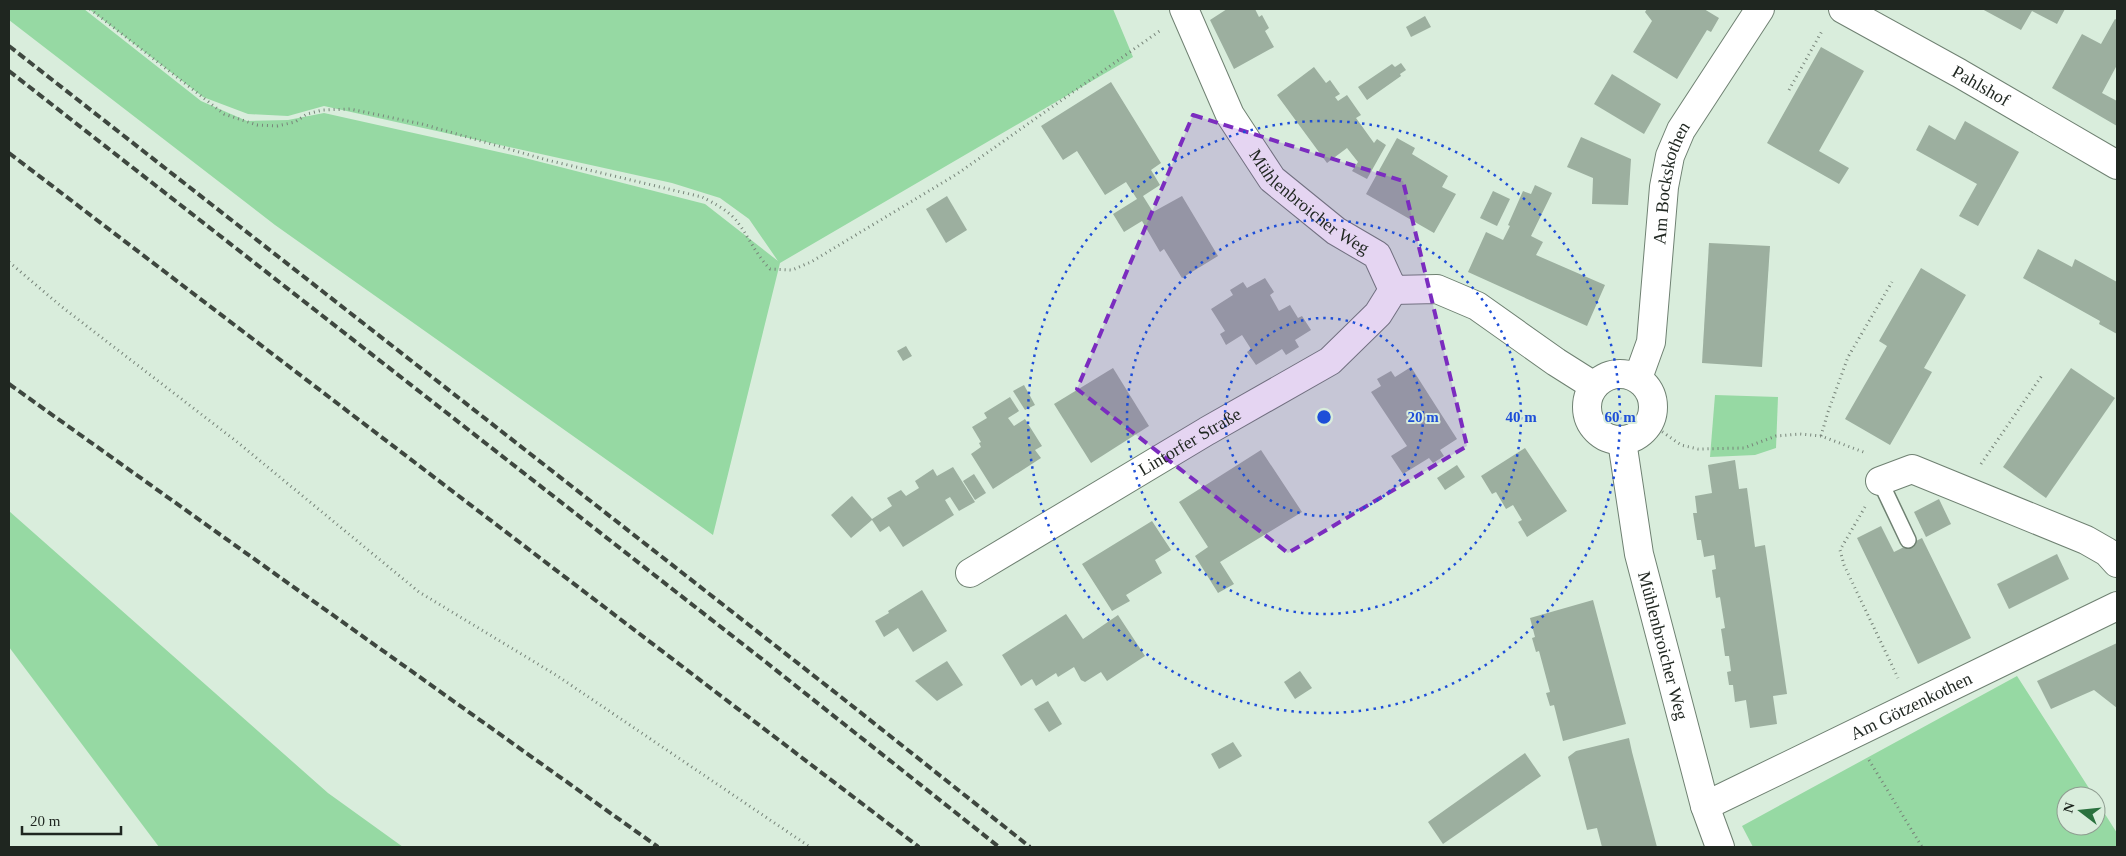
<svg xmlns="http://www.w3.org/2000/svg" width="2126" height="856" viewBox="0 0 2126 856" font-family="'Times New Roman',serif">
<rect width="100%" height="100%" fill="#d9eddc"/>
<g fill="#96d9a3">
<polygon points="9,9 84,9 201,101 247,121 288,120 324,113 521,157 705,204 778,261 749,219 720,198 672,183 324,106 288,116 248,114 203,97 89,9 1113,9 1133,57 780,263 713,535 275,225 9,20"/>
<polygon points="1715,395 1778,397 1776,448 1755,455 1710,457"/>
<polygon points="9,511 328,793 403,847 159,847 9,647"/>
<polygon points="2017,676 2094,796 2066,796 2066,826 2096,826 2096,800 2117,833 2117,847 1753,847 1742,826"/>
</g>
<g fill="#9caf9f">
<polygon points="1227,9 1255,9 1259,17 1262,15 1269,28 1265,31 1274,47 1234,69 1210,20"/>
<polygon points="1647,9 1704,9 1719,18 1711,32 1707,30 1677,79 1633,52 1652,21 1645,12"/>
<polygon points="1982,9 2065,9 2057,24 2032,11 2021,30"/>
<polygon points="1425,16 1431,27 1411,37 1406,27"/>
<polygon points="2115,19 2117,20 2117,65 2102,93 2117,101 2117,126 2052,88 2082,34 2101,44"/>
<polygon points="1821,47 1864,71 1819,151 1849,168 1839,184 1767,143"/>
<polygon points="1401,63 1406,70 1400,74 1401,76 1367,100 1358,87 1392,64 1395,67"/>
<polygon points="1314,67 1326,83 1330,80 1340,94 1335,97 1338,101 1347,95 1361,115 1356,118 1374,143 1377,139 1386,145 1367,179 1352,171 1358,162 1347,148 1327,163 1277,95"/>
<polygon points="1612,74 1661,104 1644,134 1594,104"/>
<polygon points="1111,82 1161,163 1151,170 1160,185 1143,196 1153,212 1182,196 1218,256 1182,278 1164,249 1160,252 1142,221 1124,232 1113,214 1137,199 1126,182 1105,195 1077,151 1063,160 1041,126"/>
<polygon points="1965,121 2019,152 1978,226 1959,216 1977,184 1916,150 1929,125 1955,140"/>
<polygon points="1581,137 1631,159 1628,205 1592,204 1593,178 1567,167"/>
<polygon points="1397,138 1415,148 1412,154 1448,176 1442,187 1456,194 1434,233 1366,194"/>
<polygon points="1535,185 1552,193 1531,236 1543,242 1536,255 1605,285 1587,326 1468,272 1486,232 1503,240 1510,226 1508,225 1523,191 1531,194"/>
<polygon points="1493,191 1510,199 1497,226 1480,218"/>
<polygon points="947,196 967,230 946,243 926,209"/>
<polygon points="1709,243 1770,246 1762,367 1702,363"/>
<polygon points="2038,249 2072,267 2075,259 2117,282 2117,334 2099,324 2100,321 2023,278"/>
<polygon points="1921,268 1966,295 1924,368 1932,372 1890,445 1845,419 1887,346 1879,341"/>
<polygon points="1265,278 1274,292 1270,295 1279,311 1290,305 1298,318 1302,316 1311,330 1295,340 1299,347 1286,355 1282,349 1256,365 1247,352 1251,349 1242,335 1226,345 1220,334 1225,331 1211,309 1233,295 1230,290 1243,282 1247,288"/>
<polygon points="906,346 912,356 903,361 897,351"/>
<polygon points="1411,367 1457,439 1440,450 1444,456 1433,463 1429,458 1403,474 1391,456 1407,446 1371,392 1381,386 1377,379 1391,371 1395,377"/>
<polygon points="1113,368 1149,426 1091,463 1054,404"/>
<polygon points="2071,368 2115,398 2046,498 2003,467"/>
<polygon points="1024,385 1035,405 1025,410 1013,391"/>
<polygon points="1010,397 1019,411 1008,418 1014,426 1025,419 1042,446 1035,450 1041,458 993,489 971,454 981,447 979,443 981,442 972,427 987,418 984,413"/>
<polygon points="1525,448 1567,511 1527,537 1518,522 1522,520 1513,505 1506,509 1496,492 1492,494 1481,476"/>
<polygon points="1261,450 1302,512 1220,562 1234,584 1218,593 1195,556 1208,547 1179,502"/>
<polygon points="1735,460 1739,489 1747,488 1755,547 1765,545 1787,694 1773,696 1777,724 1750,728 1746,700 1735,702 1733,685 1729,685 1727,672 1731,671 1729,656 1725,656 1723,642 1721,629 1725,628 1720,597 1716,598 1712,570 1716,569 1714,555 1704,557 1701,540 1697,540 1693,513 1697,513 1695,496 1712,493 1708,465"/>
<polygon points="1457,465 1465,477 1445,490 1437,478"/>
<polygon points="953,467 975,502 959,511 950,497 945,500 954,515 903,547 889,526 880,532 872,520 851,538 831,515 852,496 872,519 892,506 887,498 901,490 906,496 919,488 915,481 933,469 937,476"/>
<polygon points="974,474 986,493 975,500 963,481"/>
<polygon points="1939,499 1951,524 1926,537 1914,512"/>
<polygon points="1152,521 1171,550 1155,560 1162,573 1126,595 1130,601 1112,611 1082,564"/>
<polygon points="1881,526 1894,552 1922,538 1971,638 1918,664 1857,538"/>
<polygon points="2057,554 2069,579 2009,609 1997,584"/>
<polygon points="922,590 947,631 913,652 898,628 884,637 875,621 889,613 888,611"/>
<polygon points="1593,600 1626,724 1563,741 1554,705 1550,706 1546,693 1550,692 1539,651 1536,652 1532,638 1535,637 1530,618"/>
<polygon points="1066,614 1083,639 1118,615 1145,656 1107,681 1101,672 1085,682 1081,680 1074,667 1058,677 1056,673 1036,686 1032,679 1021,686 1002,655"/>
<polygon points="2117,643 2117,708 2094,690 2051,709 2037,681"/>
<polygon points="947,661 963,685 937,701 915,681"/>
<polygon points="1300,671 1312,688 1295,699 1284,682"/>
<polygon points="1048,701 1062,724 1049,732 1034,709"/>
<polygon points="1629,738 1632,752 1657,847 1602,847 1597,828 1587,830 1571,768 1568,757 1576,751"/>
<polygon points="1233,742 1242,756 1219,769 1211,754"/>
<polygon points="1525,753 1541,776 1443,844 1428,822"/>
</g>
<g fill="none" stroke-linecap="round" stroke-linejoin="round">
<g stroke="#6f8172" stroke-width="18">
<polyline id="lane" points="1880,481 1908,540"/>
</g>
<g stroke="#6f8172" stroke-width="30">
<g id="street">
<path id="s1" d="M 1184,9 L 1230,115 L 1272,179 L 1336,231 L 1377,255 L 1393,290 L 1437,289 L 1477,306 L 1556,362 L 1594,386"/>
<path id="s2" d="M 1843,9 L 1959,73 L 2117,165"/>
<circle cx="1620" cy="407" r="33"/>
<path id="s3" d="M 1638,378 L 1651,342 L 1664,187 L 1670,156 L 1681,130 L 1760,9"/>
<path id="s4" d="M 1622,441 L 1639,554 L 1705,806 L 1720,847"/>
<polyline points="1880,481 1912,469 2086,540 2107,552 2117,563"/>
<path id="s5" d="M 970,573 L 1207,431 L 1330,361 L 1378,314 L 1393,290"/>
<path id="s6" d="M 1705,806 L 2117,606"/>
</g>
</g>
<g stroke="#778479" stroke-width="3" stroke-dasharray="1 4" stroke-linecap="butt">
<path d="M 90,9 L 224,114 L 257,125 L 277,126 L 295,122 L 307,114 L 323,110 L 350,109 L 422,124 L 547,160 L 702,197 C 714,203 731,212 739,224 C 751,241 755,253 770,269 L 792,270 L 811,262 L 957,174 L 1161,30"/>
<polyline points="1789,90 1822,31"/>
<polyline points="9,262 62,307 236,441 419,592 556,675 810,847"/>
<polyline points="1650,423 1681,445 1698,449 1744,448 1776,436 1800,434 1821,436 1866,453"/>
<polyline points="1821,436 1828,412 1848,357 1892,282"/>
<polyline points="1981,464 2043,374"/>
<polyline points="1865,507 1840,550 1844,565 1898,678"/>
<polyline points="1869,760 1922,847"/>
</g>
<use href="#lane" stroke="#fff" stroke-width="15"/>
<use href="#street" stroke="#fff" stroke-width="28"/>
<g stroke="#3e473f" stroke-width="4" stroke-dasharray="8 4" stroke-linecap="butt">
<polyline points="9,46 841,697 1030,847"/>
<polyline points="9,71 767,663 999,847"/>
<polyline points="9,153 919,847"/>
<polyline points="9,384 658,847"/>
</g>
</g>
<path fill="#7b2cbf" fill-opacity="0.2" stroke="#7b2cbf" stroke-width="4" stroke-dasharray="10 6" stroke-linejoin="round" d="M 1193,115 L 1403,181 L 1467,446 L 1288,553 L 1077,389 Z"/>
<g fill="none" stroke="#1d4ed8" stroke-width="2.5" stroke-dasharray="2.5 5">
<circle cx="1324" cy="417" r="99"/>
<circle cx="1324" cy="417" r="197"/>
<circle cx="1324" cy="417" r="296"/>
</g>
<g text-anchor="middle" dominant-baseline="central" stroke-width="4" stroke-linejoin="round" paint-order="stroke">
<g font-size="18" fill="#1f2620" stroke="#d9eddc">
<text stroke="none"><textPath href="#s2" startOffset="158">Pahlshof</textPath></text>
<text stroke="none"><textPath href="#s3" startOffset="199">Am Bockskothen</textPath></text>
<text stroke="none"><textPath href="#s1" startOffset="235">Mühlenbroicher Weg</textPath></text>
<text stroke="none"><textPath href="#s5" startOffset="256">Lintorfer Straße</textPath></text>
<text stroke="none"><textPath href="#s4" startOffset="209">Mühlenbroicher Weg</textPath></text>
<text stroke="none"><textPath href="#s6" startOffset="229">Am Götzenkothen</textPath></text>
</g>
</g>
<circle cx="1324" cy="417" r="8" fill="#1d4ed8" stroke="#d9eddc" stroke-width="2.5"/>
<g font-size="15" text-anchor="middle" font-weight="bold" fill="#1d4ed8" stroke="#d9eddc" stroke-width="4" stroke-linejoin="round" paint-order="stroke">
<text x="1423" y="422">20 m</text>
<text x="1521" y="422">40 m</text>
<text x="1620" y="422">60 m</text>
</g>
<rect width="2126" height="856" fill="none" stroke="#1f2620" stroke-width="20"/>
<g transform="translate(2081 811) rotate(286)"><circle r="24" fill="#d9eddc" stroke="#8f9d91"/>
<path d="M0-4L9 19L0 12L-9 19Z" fill="#2a713e"/>
<text y="-8" font-size="14" font-weight="bold" text-anchor="middle" fill="#1f2620">N</text>
</g>
<path d="M22 826v8h99v-8" fill="none" stroke="#1f2620" stroke-width="2.5"/>
<text x="30" y="826" font-size="15" fill="#1f2620" stroke="#d9eddc" stroke-width="4" paint-order="stroke">20 m</text>
</svg>
